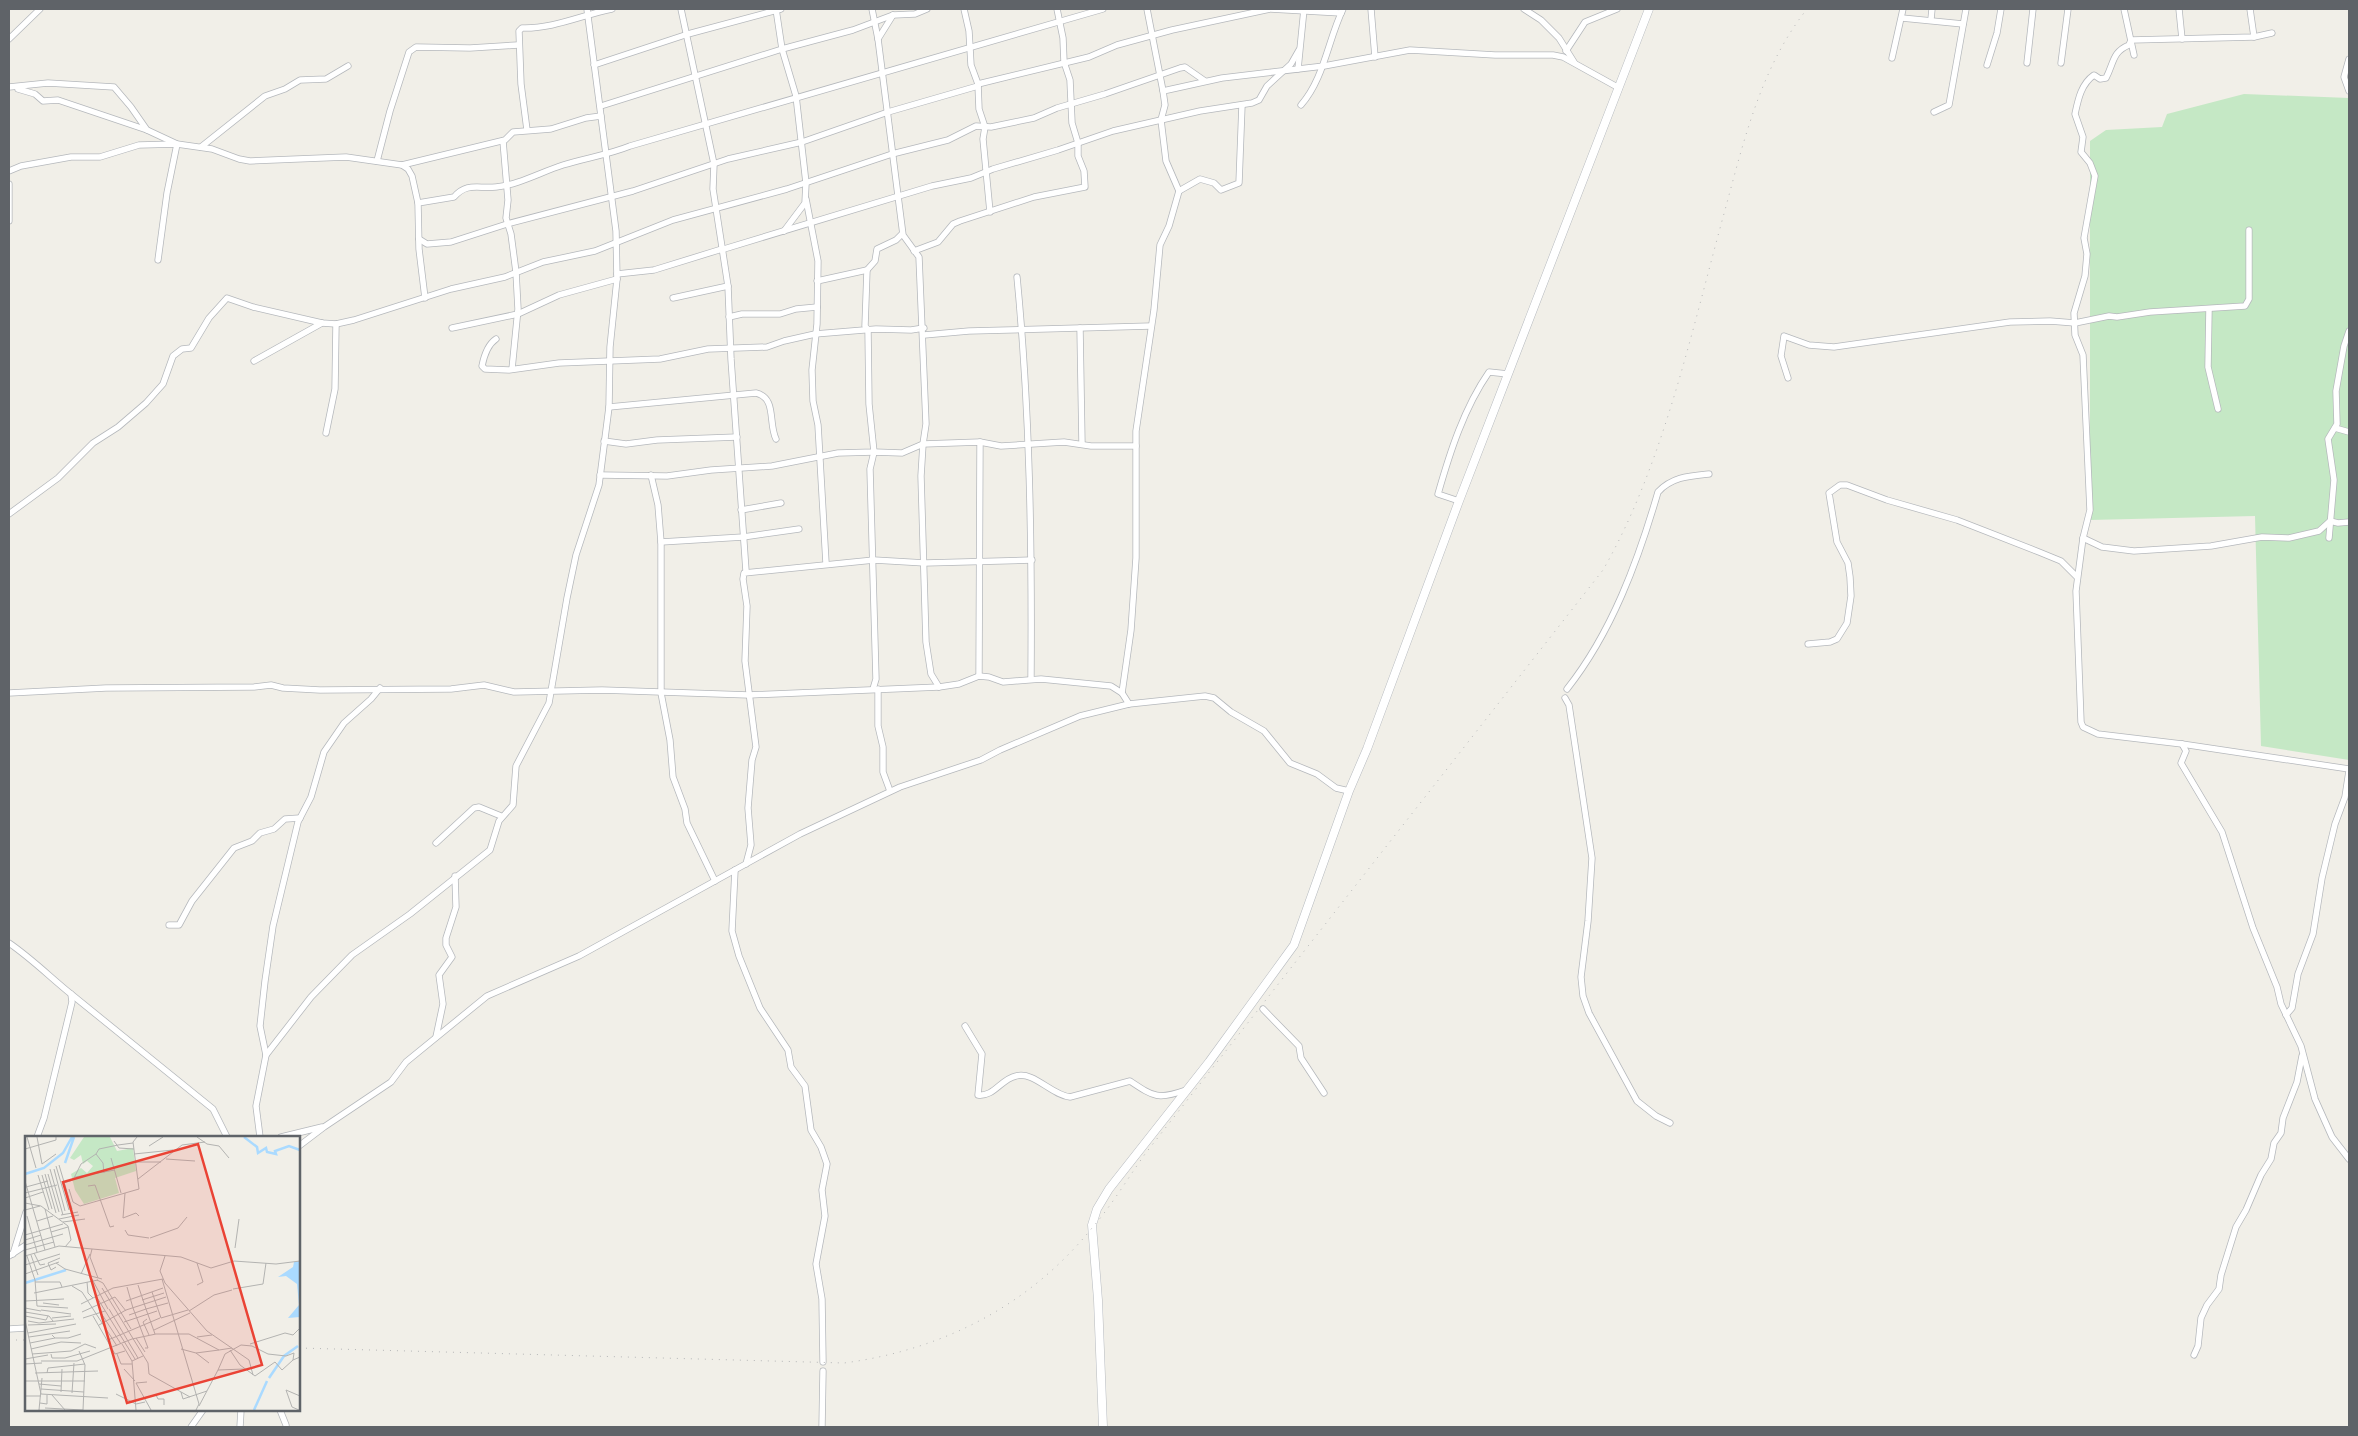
<svg xmlns="http://www.w3.org/2000/svg" width="2358" height="1436" viewBox="0 0 2358 1436" font-family="Mulish,sans-serif">
<rect width="100%" height="100%" fill="#f1efe8"/>
<polygon fill="#c5e8c5" points="2244,94 2349,98 2349,760 2261,746 2255,516 2090,520 2090,141 2106,130 2162,127 2167,114"/>
<g fill="none" stroke-linecap="round" stroke-linejoin="round">
<g stroke="#b5b8bc" stroke-width="7">
<g id="street">
<polyline points="681,9 714,164 713,189 728,286 731,359 746,571"/>
<polyline points="776,9 782,49 796,96 806,183 805,203 784,231"/>
<polyline points="872,9 878,39 903,235 919,257 926,424 923,444 921,476 926,642 931,674 939,687"/>
<polyline points="964,9 969,31 971,65 978,84 979,109 985,127 983,139 990,212"/>
<polyline points="1371,9 1375,57"/>
<polyline points="1524,9 1541,20 1559,38 1574,62"/>
<polyline points="2124,9 2134,55"/>
<polyline points="2179,9 2182,39"/>
<polyline points="2250,9 2254,37"/>
<polyline points="1902,18 1963,24"/>
<polyline points="1931,19 1932,9"/>
<path d="M 2272,33 L 2254,37 L 2131,40 L 2129,45 C 2112,52 2114,63 2106,78 L 2100,79 L 2094,75 C 2081,84 2078,100 2075,114 L 2083,137 L 2081,152 L 2090,163 L 2095,176 L 2084,238 L 2087,254 L 2085,276 L 2074,313 L 2075,335 L 2083,355 L 2090,510 L 2083,538 L 2076,591 L 2081,722 L 2083,727 L 2098,734 L 2182,744 L 2349,769"/>
<polyline points="9,39 40,9"/>
<polyline points="878,39 893,15"/>
<polyline points="1566,51 1585,22 1617,9"/>
<polyline points="1892,58 1903,9"/>
<polyline points="2349,59 2344,77 2349,91"/>
<polyline points="2027,63 2033,9"/>
<polyline points="2061,63 2068,9"/>
<polyline points="594,65 688,34 781,9"/>
<polyline points="1987,65 1997,33 2001,9"/>
<polyline points="1298,69 1304,9"/>
<polyline points="978,84 1089,57 1117,45 1172,30 1270,9 1341,13"/>
<polyline points="9,87 48,83 114,87 131,107 147,130 177,144 212,149 239,159 250,161 346,157 402,165 408,169 412,176 418,203 419,249 425,298"/>
<polyline points="18,89 35,94 43,101 58,100 147,130"/>
<polyline points="1163,91 1222,78 1324,66 1410,50 1495,55 1553,55 1563,57 1619,88"/>
<path d="M 1301,105 C 1324,79 1328,40 1343,9"/>
<polyline points="601,106 782,49 853,30 893,15 915,14 927,9"/>
<polyline points="1934,112 1949,105 1966,9"/>
<path d="M 527,130 L 521,84 L 519,31 L 522,28 C 553,29 582,15 612,9"/>
<polyline points="503,141 508,200 506,218 511,234 516,272 518,309 512,369"/>
<polyline points="201,147 265,96 285,89 300,80 326,79 348,66"/>
<polyline points="377,161 390,111 409,52 416,47 470,48 518,45"/>
<polyline points="402,165 505,140 513,132 551,129 586,118 601,116"/>
<polyline points="9,171 21,166 71,157 100,157 139,145 177,144 167,193 158,260"/>
<polyline points="9,184 9,221"/>
<polyline points="1179,191 1200,179 1214,183 1221,190 1239,183 1242,105"/>
<polyline points="806,199 818,261 817,324 812,370 813,401 818,425 826,563"/>
<path d="M 418,203 L 454,197 C 467,182 478,189 496,187 C 518,185 541,172 563,165 C 585,158 608,155 630,146 L 1103,9"/>
<polyline points="419,239 427,244 451,242 507,224 633,191 728,159 802,142 888,112 978,86"/>
<polyline points="724,249 932,186 971,178 993,169 1058,150 1113,131 1200,111 1252,103 1259,100 1267,86 1291,64 1299,50"/>
<polyline points="914,251 938,242 953,224 960,221 1034,197 1085,187 1084,171 1078,156 1078,143 1072,123 1070,80 1064,62 1063,38 1057,9"/>
<polyline points="617,274 654,270 722,249"/>
<path d="M 1017,277 C 1030,411 1032,545 1031,679"/>
<polyline points="817,281 867,270 875,261 877,249 896,240 902,234"/>
<polyline points="673,298 728,286"/>
<polyline points="2209,309 2208,367 2218,409"/>
<polyline points="729,317 742,314 780,314 796,309 817,307"/>
<polyline points="452,328 518,314 559,295 617,279"/>
<polyline points="1080,328 1082,444"/>
<polyline points="924,335 969,331 1151,326"/>
<path d="M 496,339 C 487,345 484,356 482,366 L 485,369 L 509,370 L 559,363 L 660,359 L 708,349 L 767,347 L 784,341 L 815,334 L 876,329 L 911,330 L 924,328"/>
<polyline points="254,361 322,323"/>
<polyline points="1788,378 1781,356 1784,336 1809,345 1834,347 2010,322 2050,321 2075,323 2109,316 2117,317 2150,312 2245,306 2249,299 2249,230"/>
<path d="M 609,407 L 756,393 C 777,398 768,423 776,439"/>
<polyline points="2335,428 2349,432"/>
<polyline points="326,433 335,389 336,324"/>
<polyline points="604,441 626,444 657,440 737,437"/>
<polyline points="600,475 667,476 711,470 772,466 838,453 874,452 869,404 868,330 865,326 867,270"/>
<polyline points="651,475 658,505 661,542 661,693 670,740 673,777 685,809 687,823 715,881"/>
<path d="M 1459,501 L 1438,494 C 1450,452 1464,408 1489,372 L 1508,374"/>
<polyline points="741,510 781,503"/>
<polyline points="9,514 58,478 93,443 118,427 146,403 163,384 173,356 182,349 191,348 209,318 227,298 253,307 322,323 336,324 354,320 451,289 505,277 543,262 595,251 673,220 787,189 892,154 948,140 976,126 991,127 1034,118 1057,108 1105,94 1180,68 1185,67 1205,81"/>
<polyline points="2083,538 2102,547 2134,551 2211,546 2262,537 2289,538 2319,531 2330,521 2338,523 2349,522"/>
<polyline points="2329,538 2334,480 2328,439 2337,424 2336,391 2344,346 2349,331"/>
<polyline points="661,542 743,537 799,529"/>
<polyline points="1808,644 1830,642 1837,639 1847,623 1851,596 1850,577 1848,563 1837,542 1829,493 1840,485 1847,485 1887,500 1957,520 2039,552 2061,561 2077,577"/>
<polyline points="979,676 980,442"/>
<polyline points="873,689 876,679 870,469 874,452 902,453 923,444 980,442 1001,446 1064,442 1091,446 1136,446"/>
<polyline points="878,689 878,726 883,747 883,772 890,791"/>
<path d="M 1567,689 C 1612,632 1638,561 1658,492 C 1672,477 1689,476 1709,474"/>
<polyline points="9,693 106,688 254,687 271,685 283,688 320,690 451,689 484,685 514,692 602,690 749,695 939,687 959,684 979,676 989,677 1003,682 1041,679 1111,686 1122,693 1129,704"/>
<polyline points="1122,693 1131,630 1136,558 1136,431 1154,310 1160,245 1169,226 1179,191 1166,161 1161,120 1165,105 1163,91 1147,9"/>
<polyline points="1565,698 1569,705 1592,858 1588,921 1581,977 1583,996 1589,1013 1637,1101 1656,1116 1670,1123"/>
<polyline points="2182,744 2186,751 2181,763 2222,832 2253,928 2277,987 2281,1004 2301,1046 2315,1099 2332,1137 2349,1159"/>
<polyline points="436,843 474,808 479,807 501,816"/>
<polyline points="746,864 751,845 748,808 752,760 756,747 745,661 747,606 743,579 744,573 874,560 925,563 1032,560"/>
<polyline points="735,870 732,931 739,956 760,1008 788,1050 791,1067 805,1086 811,1130 821,1147 827,1164 822,1190 825,1216 816,1264 822,1299 823,1362"/>
<polyline points="169,925 179,925 192,901 234,848 252,841 260,833 274,829 285,819 300,818"/>
<path d="M 9,943 C 31,958 50,977 71,994 L 72,1002 L 44,1118 L 37,1137"/>
<polyline points="71,994 213,1109 227,1137"/>
<polyline points="1263,1009 1299,1046 1301,1058 1324,1093"/>
<polyline points="2286,1015 2292,1008 2298,974 2313,934 2322,878 2335,824 2345,797 2349,771"/>
<path d="M 965,1026 L 982,1054 L 978,1095 C 994,1097 1001,1079 1016,1076 C 1034,1071 1051,1095 1070,1097 L 1130,1081 C 1154,1097 1158,1100 1186,1090"/>
<polyline points="436,1037 443,1004 439,975 452,957 446,945 446,938 456,907 455,876"/>
<polyline points="266,1055 260,1026 265,981 273,926 298,822 311,797 324,752 344,723 371,699 380,688"/>
<polyline points="260,1137 256,1106 266,1055 311,997 352,955 410,914 490,850 499,821 513,805 516,766 549,703 567,598 576,555 599,485 609,407 610,347 617,279 616,231 587,9"/>
<polyline points="281,1137 322,1127"/>
<polyline points="299,1146 324,1127 391,1082 406,1062 487,996 579,956 800,834 900,787 981,760 1000,750 1080,716 1129,704 1205,696 1214,698 1231,712 1264,731 1290,763 1317,774 1336,788 1349,791"/>
<polyline points="13,1254 26,1212"/>
<polyline points="9,1256 26,1245"/>
<polyline points="9,1329 26,1328"/>
<polyline points="2194,1355 2198,1346 2201,1318 2207,1305 2219,1289 2221,1275 2236,1227 2246,1210 2261,1175 2271,1159 2274,1143 2281,1133 2283,1118 2297,1082 2302,1056"/>
<polyline points="280,1410 286,1425"/>
<polyline points="191,1427 203,1410"/>
<polyline points="240,1427 241,1410"/>
<polyline points="822,1427 823,1371"/>
</g>
</g>
<g stroke="#b6babf" stroke-width="9">
<polyline id="secondary" points="1103,1427 1098,1300 1092,1225 1097,1209 1109,1189 1209,1062 1294,945 1349,791 1367,749 1459,501 1649,9"/>
</g>
<use href="#street" stroke="#fff" stroke-width="5.5"/>
<use href="#secondary" stroke="#fff" stroke-width="8"/>
<g stroke="#b6b7b8" stroke-width="1" stroke-dasharray="1 6" stroke-linecap="butt">
<polyline points="9,1340 26,1340"/>
<path d="M 299,1348 L 844,1363 C 942,1350 1029,1306 1092,1228 C 1112,1205 1128,1178 1145,1154 L 1603,570 C 1664,464 1692,329 1725,210 C 1744,140 1761,67 1807,9"/>
</g>
</g>
<g transform="translate(25 1136)">
<rect width="275" height="275" fill="#f1efe8"/>
<path d="M 59,1 L 85,1 L 92,15 L 108,12 L 111,35 L 90,42 L 94,57 L 59,68 L 50,54 L 46,38 L 56,32 L 62,37 L 68,30 L 62,25 L 58,28 L 56,19 L 49,24 L 45,22 Z" fill="#c5e8c5"/>
<path d="M 275,125 L 275,181 L 263,182 L 274,169 L 272,148 L 261,140 L 253,141 L 268,131 L 269,126 Z" fill="#aadaff"/>
<path fill="none" stroke="#aadaff" stroke-width="2.5" d="M 219,1 L 232,11 L 233,17 L 241,12 L 242,16 L 251,18 L 250,15 L 264,10 L 275,14M 40,27 L 49,1M 0,38 L 19,32 L 38,17 L 47,1M 0,147 L 41,134M 244,242 L 259,220 L 273,210M 229,274 L 242,245"/>
<path fill="none" stroke="#b3b3b1" stroke-width="1" d="M 2,1 L 11,32M 12,1 L 17,28M 172,1 L 182,8 L 194,10 L 204,22M 89,5 L 94,12 L 109,13M 93,9 L 108,7M 124,10 L 138,1M 0,13 L 31,4 L 31,1M 71,18 L 78,27 L 79,37M 109,18 L 148,14M 86,22 L 96,57M 141,23 L 170,25M 111,26 L 136,26M 17,28 L 31,18M 34,29 L 47,73M 31,30 L 44,74M 25,33 L 38,79M 29,33 L 40,75M 20,38 L 31,77M 23,38 L 34,76M 13,39 L 24,74M 17,39 L 27,73M 50,41 L 90,34M 113,43 L 157,9 L 180,6M 0,45 L 20,114M 39,47 L 48,44 L 56,28 L 71,18 L 74,13 L 93,9M 63,50 L 70,49 L 85,91 L 89,90M 1,51 L 23,45M 44,53 L 48,66 L 55,70 L 114,53 L 108,6 L 112,1M 0,57 L 32,49M 100,57 L 98,82 L 111,77 L 114,80M 0,62 L 18,56M 0,67 L 16,70 L 43,90 L 46,104 L 40,111M 20,73 L 30,111M 0,74 L 15,70M 36,79 L 53,76M 2,80 L 12,116M 34,83 L 54,79M 12,85 L 28,80M 38,86 L 60,83M 100,94 L 103,99 L 124,102M 26,96 L 43,91M 0,99 L 38,88M 125,102 L 153,92 L 162,81M 0,104 L 16,99M 0,109 L 38,98M 210,112 L 214,83M 67,113 L 65,121 L 73,142M 0,114 L 29,106M 9,117 L 15,129 L 20,128M 6,119 L 13,139M 0,120 L 34,110 L 156,121 L 186,132 L 209,125 L 251,128 L 275,125M 2,120 L 10,144 L 12,170 L 43,172M 140,120 L 135,135 L 140,147 L 182,195 L 224,224 L 228,239M 31,127 L 40,133 L 77,143M 0,129 L 35,118M 31,131 L 26,134 L 23,127 L 35,122M 0,138 L 34,126M 56,138 L 65,118M 67,143 L 83,173M 137,143 L 174,268 L 171,274M 72,144 L 78,147 L 106,193M 10,146 L 35,146 L 37,151M 62,146 L 63,157 L 68,162M 113,149 L 121,173 L 143,167M 172,149 L 178,146 L 172,127M 47,150 L 57,156 L 92,210M 102,151 L 108,172M 77,152 L 123,227 L 124,238 L 165,261M 208,153 L 238,148 L 241,127M 127,156 L 136,182 L 163,174M 9,157 L 73,144M 71,160 L 110,223M 117,164 L 139,157M 0,165 L 39,163M 101,165 L 138,152M 18,167 L 34,169M 56,168 L 88,152 L 138,143M 0,172 L 16,175M 108,172 L 123,212 L 120,212M 84,173 L 113,222M 16,174 L 46,178M 164,175 L 189,159 L 207,154M 0,176 L 24,180 L 28,185M 57,176 L 90,161 L 101,175M 76,177 L 96,208M 104,179 L 121,173 L 130,198M 0,180 L 21,184 L 23,180M 68,180 L 90,218 L 100,215M 27,182 L 46,180M 58,182 L 80,175M 122,183 L 118,186 L 124,199M 0,184 L 16,258M 3,185 L 14,187 L 49,183M 99,186 L 132,175M 3,189 L 31,188M 74,189 L 101,174 L 141,161M 129,194 L 165,177M 3,197 L 51,188M 27,199 L 30,202 L 43,202 L 56,198M 4,201 L 45,195M 172,201 L 187,199M 111,202 L 120,216M 83,204 L 135,182M 5,207 L 30,202M 97,208 L 107,225M 225,208 L 260,197 L 268,199 L 275,192M 6,213 L 36,206 L 56,207M 156,213 L 171,217 L 194,214M 205,214 L 215,229 L 230,240 L 250,226 L 257,234 L 268,224M 171,217 L 184,227M 7,218 L 46,215 L 60,208 L 71,212M 26,218 L 27,222 L 40,222 L 65,215M 92,218 L 96,228 L 107,228M 0,223 L 23,219M 16,225 L 52,225 L 107,203 L 131,198 L 164,198 L 194,214 L 207,212M 0,228 L 17,227M 99,233 L 110,245M 193,234 L 200,218 L 216,209 L 227,210 L 243,218 L 261,220 L 269,217 L 268,224 L 275,221M 10,237 L 73,235M 22,237 L 23,232 L 60,228M 0,245 L 60,245M 122,246 L 111,247 L 126,274M 14,248 L 36,250M 16,253 L 59,256M 261,254 L 267,271 L 274,274M 261,254 L 275,260M 36,256 L 37,233M 156,256 L 158,263 L 182,255M 47,257 L 49,227M 16,258 L 83,262M 91,258 L 111,268 L 120,266M 27,259 L 40,274M 0,260 L 16,260M 118,262 L 131,259 L 133,263 L 139,263 L 139,269M 15,267 L 22,268 L 22,259M 174,270 L 193,234 L 219,233M 20,272 L 58,274 L 60,229 L 54,215M 14,274 L 17,242M 111,274 L 107,225 L 118,220"/>
<path fill="#ea4335" fill-opacity="0.15" stroke="#ea4335" stroke-width="2.5" d="M 173,8 L 237,229 L 102,267 L 38,46 Z"/>
<rect width="275" height="275" fill="none" stroke="#5f6368" stroke-width="2.5"/>
</g>
<rect width="2358" height="1436" fill="none" stroke="#5f6368" stroke-width="20"/>
</svg>
